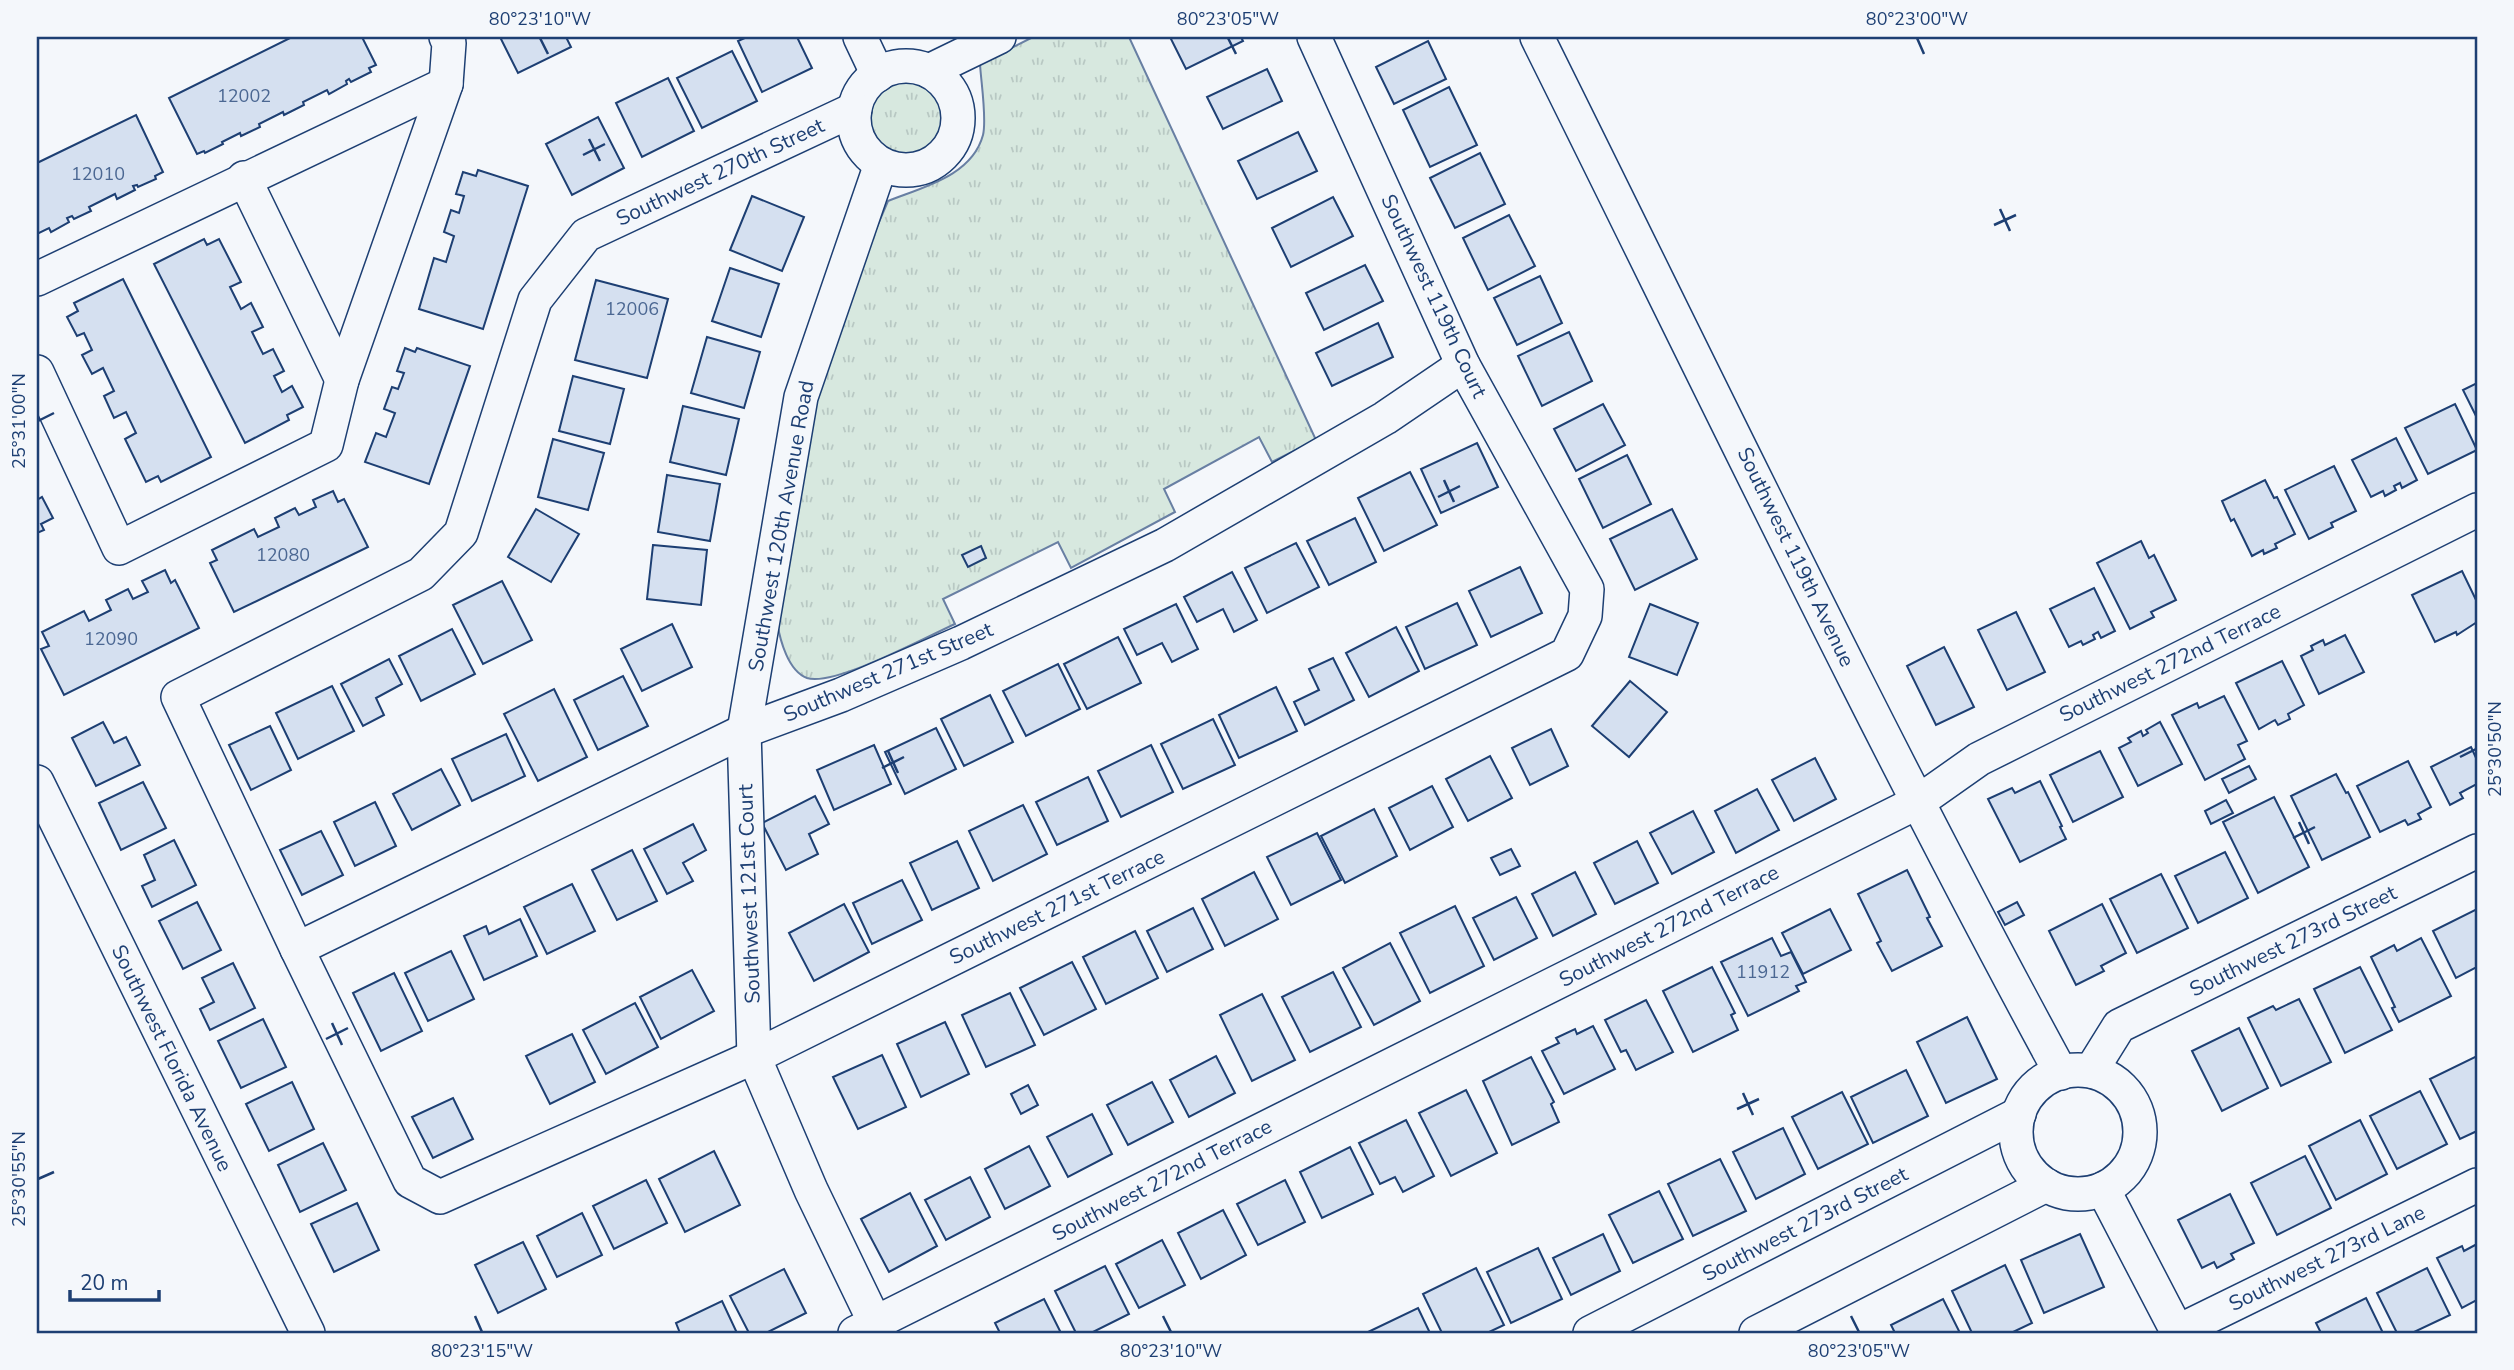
<svg xmlns="http://www.w3.org/2000/svg" width="2514" height="1370" viewBox="0 0 2514 1370" font-family="'Nunito Sans',sans-serif">
<defs>
<pattern id="grass-tufts" width="24" height="20" patternUnits="userSpaceOnUse" patternTransform="scale(1.75)"><rect width="24" height="20" fill="#d7e8df"/><path d="M3 7l-1-3M5 7V3M7 7l1-3M15 17l-1-3M17 17v-4M19 17l1-3" fill="none" stroke="#b8c8c3"/></pattern>
</defs>
<rect width="100%" height="100%" fill="#f4f7fb"/>
<g fill="url(#grass-tufts)" stroke="#687fa3" stroke-width="2">
<path d="M 1033,37 L 1129,37 L 1316,440 L 1272,462 L 1259,437 L 1164,489 L 1175,512 L 1071,568 L 1058,542 L 943,599 L 955,624 C 926,637 834,687 807,678 C 788,671 780,640 777,622 L 802,452 L 846,299 L 888,201 C 923,187 972,176 983,135 C 987,119 981,82 980,64 Z"/>
<circle cx="908" cy="116" r="40"/>
</g>
<g fill="#d5e0f0" stroke="#1d3f73" stroke-width="2">
<polygon points="292,37 362,37 376,65 369,68 371,72 351,82 349,79 346,81 347,84 329,94 327,90 303,102 304,105 284,115 283,112 259,124 260,127 241,136 240,133 222,142 223,144 205,153 204,151 197,154 169,98"/>
<polygon points="500,37 566,37 571,47 518,73"/>
<polygon points="747,37 797,37 812,68 762,92 738,41"/>
<polygon points="1170,37 1241,37 1243,41 1186,69"/>
<polygon points="1428,41 1446,79 1394,104 1376,67"/>
<polygon points="732,51 757,101 702,128 677,78"/>
<polygon points="1267,69 1282,101 1223,129 1207,97"/>
<polygon points="668,78 694,131 642,157 616,103"/>
<polygon points="1449,87 1477,145 1430,167 1403,110"/>
<polygon points="136,115 163,172 155,176 156,179 138,187 137,185 133,186 135,190 117,199 115,194 89,207 91,211 74,219 72,216 67,218 69,222 51,232 49,228 37,234 37,163"/>
<polygon points="598,117 624,168 572,195 546,144"/>
<polygon points="1298,132 1317,171 1257,199 1238,161"/>
<polygon points="1480,153 1505,204 1455,228 1430,178"/>
<polygon points="478,170 528,186 483,329 419,309 434,258 446,262 454,236 444,232 451,210 459,213 464,196 456,194 463,172 476,176"/>
<polygon points="752,196 804,217 782,271 730,250"/>
<polygon points="1333,197 1353,236 1291,267 1272,228"/>
<polygon points="1509,215 1535,266 1488,290 1463,238"/>
<polygon points="204,239 207,245 219,239 241,282 230,287 241,309 251,303 263,327 252,332 263,354 273,349 284,371 274,376 282,392 292,386 303,407 287,415 289,420 245,443 154,264"/>
<polygon points="1365,265 1383,301 1324,330 1306,293"/>
<polygon points="730,268 779,284 761,337 712,321"/>
<polygon points="1540,276 1562,323 1517,345 1494,298"/>
<polygon points="123,279 211,457 161,482 158,476 146,482 125,439 136,433 126,412 114,418 104,396 114,391 103,368 92,374 82,355 92,350 84,333 77,336 67,317 78,311 74,303"/>
<polygon points="596,280 668,299 647,378 575,360"/>
<polygon points="1378,323 1393,357 1332,386 1316,353"/>
<polygon points="1569,332 1592,381 1542,406 1518,356"/>
<polygon points="707,337 760,352 744,408 691,393"/>
<polygon points="405,348 415,352 417,348 470,366 429,484 365,462 376,433 386,437 395,413 384,409 392,387 398,389 404,373 397,371"/>
<polygon points="573,376 624,389 610,444 559,431"/>
<polygon points="2477,383 2477,418 2463,390"/>
<polygon points="1603,404 1625,445 1576,471 1554,429"/>
<polygon points="2455,404 2477,450 2428,474 2405,428"/>
<polygon points="683,406 739,419 726,475 670,462"/>
<polygon points="2396,438 2417,480 2402,488 2400,483 2394,486 2396,490 2385,496 2383,491 2371,497 2352,460"/>
<polygon points="553,439 604,453 588,510 538,497"/>
<polygon points="1477,443 1498,487 1441,513 1421,469"/>
<polygon points="1627,455 1651,504 1603,528 1579,479"/>
<polygon points="2334,466 2356,511 2331,523 2333,527 2309,539 2285,490"/>
<polygon points="1410,472 1437,525 1384,551 1358,498"/>
<polygon points="667,475 720,484 710,541 658,532"/>
<polygon points="2265,480 2274,498 2277,497 2295,534 2275,544 2277,548 2264,554 2263,550 2252,556 2234,519 2231,521 2222,501"/>
<polygon points="333,491 338,502 344,499 368,547 234,612 210,563 217,560 212,550 254,529 258,537 279,527 275,518 295,508 299,515 316,507 313,500"/>
<polygon points="42,497 53,518 41,524 44,530 37,533 37,500"/>
<polygon points="536,509 579,534 551,582 508,557"/>
<polygon points="1672,509 1697,559 1635,590 1610,539"/>
<polygon points="1355,518 1376,562 1329,585 1307,541"/>
<polygon points="2141,541 2149,558 2154,555 2176,600 2151,612 2154,617 2130,629 2097,563"/>
<polygon points="1296,543 1319,587 1267,613 1245,568"/>
<polygon points="653,545 707,550 701,605 647,599"/>
<polygon points="981,546 986,558 968,567 962,555"/>
<polygon points="1520,567 1542,613 1491,637 1469,591"/>
<polygon points="165,570 171,583 175,580 199,628 64,695 41,649 49,646 42,632 84,611 89,621 111,610 106,600 128,589 133,599 148,592 142,581"/>
<polygon points="2462,571 2477,602 2477,622 2457,635 2456,632 2435,642 2412,595"/>
<polygon points="1232,572 1257,620 1234,632 1223,609 1197,622 1184,597"/>
<polygon points="502,581 532,640 483,664 453,605"/>
<polygon points="2094,588 2115,631 2101,638 2098,632 2093,635 2095,639 2083,645 2081,641 2069,647 2050,609"/>
<polygon points="1457,603 1477,645 1425,669 1406,627"/>
<polygon points="1176,604 1198,649 1172,662 1162,643 1137,655 1124,629"/>
<polygon points="1650,604 1698,623 1677,675 1629,657"/>
<polygon points="2016,612 2045,672 2007,690 1978,630"/>
<polygon points="672,624 692,667 642,691 621,649"/>
<polygon points="1396,627 1419,671 1369,697 1346,653"/>
<polygon points="452,629 475,674 421,701 399,656"/>
<polygon points="2345,635 2364,672 2319,694 2301,656 2313,650 2311,646 2323,640 2325,645"/>
<polygon points="1118,637 1141,683 1087,709 1064,664"/>
<polygon points="1944,647 1974,707 1936,725 1907,666"/>
<polygon points="1333,658 1354,700 1305,725 1294,702 1319,690 1309,669"/>
<polygon points="389,659 402,684 376,698 384,715 363,726 341,684"/>
<polygon points="2282,661 2304,705 2288,714 2290,719 2278,725 2275,720 2259,729 2236,683"/>
<polygon points="1058,664 1080,709 1026,736 1003,691"/>
<polygon points="623,676 648,726 598,750 574,700"/>
<polygon points="1630,681 1667,712 1629,757 1592,726"/>
<polygon points="332,686 354,731 298,759 276,713"/>
<polygon points="1276,687 1297,731 1239,758 1219,715"/>
<polygon points="554,689 587,757 538,781 504,714"/>
<polygon points="990,695 1013,742 964,766 941,719"/>
<polygon points="2224,696 2247,741 2238,745 2245,759 2205,780 2172,715 2197,703 2199,708"/>
<polygon points="1213,719 1235,765 1183,789 1161,744"/>
<polygon points="103,722 114,743 126,737 140,765 96,786 72,738"/>
<polygon points="2160,722 2182,764 2138,786 2119,748 2131,742 2128,738 2141,731 2143,736 2148,733 2146,730"/>
<polygon points="270,726 291,770 251,790 229,745"/>
<polygon points="936,728 956,769 905,794 885,752"/>
<polygon points="1551,729 1568,766 1530,785 1512,748"/>
<polygon points="506,734 525,776 472,801 452,759"/>
<polygon points="874,745 891,784 834,810 817,770"/>
<polygon points="1151,745 1173,792 1121,817 1098,771"/>
<polygon points="2471,747 2477,760 2477,784 2460,793 2463,798 2450,805 2431,767"/>
<polygon points="2100,751 2123,797 2073,822 2050,775"/>
<polygon points="1490,756 1512,798 1468,821 1446,779"/>
<polygon points="1815,758 1836,799 1794,821 1772,780"/>
<polygon points="2408,761 2431,807 2418,814 2421,819 2408,825 2405,820 2380,832 2357,786"/>
<polygon points="2249,766 2256,779 2229,793 2222,779"/>
<polygon points="441,769 460,805 412,830 393,794"/>
<polygon points="2336,774 2346,793 2348,792 2370,837 2322,860 2291,796"/>
<polygon points="1088,777 1108,821 1057,845 1036,802"/>
<polygon points="2040,781 2062,826 2060,827 2066,839 2020,862 1988,799 2012,788 2015,793"/>
<polygon points="143,782 166,828 121,850 99,803"/>
<polygon points="1432,786 1453,827 1410,850 1389,808"/>
<polygon points="1757,789 1779,830 1736,853 1715,811"/>
<polygon points="815,796 829,824 809,834 818,854 786,870 762,823"/>
<polygon points="2274,797 2309,867 2258,893 2223,822"/>
<polygon points="2226,800 2233,813 2211,824 2205,811"/>
<polygon points="375,802 396,846 355,866 334,822"/>
<polygon points="1023,805 1047,854 993,881 969,831"/>
<polygon points="1374,809 1397,856 1345,883 1321,836"/>
<polygon points="1693,811 1714,852 1672,874 1650,833"/>
<polygon points="693,824 706,850 683,863 693,881 667,894 644,849"/>
<polygon points="321,831 343,875 302,895 280,850"/>
<polygon points="1317,833 1341,880 1291,905 1267,857"/>
<polygon points="174,840 196,885 152,907 142,886 155,880 144,855"/>
<polygon points="957,841 979,888 932,910 910,863"/>
<polygon points="1637,841 1658,883 1615,904 1594,863"/>
<polygon points="1511,849 1520,866 1500,875 1491,858"/>
<polygon points="632,850 657,901 617,920 592,870"/>
<polygon points="2225,852 2248,898 2198,923 2175,876"/>
<polygon points="1907,870 1930,917 1927,918 1942,946 1892,971 1877,943 1881,941 1858,894"/>
<polygon points="1254,872 1278,919 1225,946 1202,899"/>
<polygon points="1575,872 1596,914 1553,936 1532,894"/>
<polygon points="2161,874 2188,928 2137,953 2110,899"/>
<polygon points="902,880 922,920 872,944 853,903"/>
<polygon points="572,884 595,931 547,954 524,907"/>
<polygon points="1516,897 1537,938 1494,960 1473,918"/>
<polygon points="197,902 221,950 183,969 159,921"/>
<polygon points="2017,902 2024,915 2005,925 1998,912"/>
<polygon points="844,904 869,952 814,981 789,933"/>
<polygon points="2102,904 2126,953 2101,966 2104,971 2076,985 2049,931"/>
<polygon points="1455,906 1484,966 1430,993 1400,933"/>
<polygon points="1193,908 1213,949 1167,972 1147,931"/>
<polygon points="1830,909 1851,950 1803,974 1782,933"/>
<polygon points="2477,909 2477,967 2456,978 2433,931"/>
<polygon points="520,919 537,956 484,980 464,936 486,926 489,934"/>
<polygon points="1135,931 1158,978 1106,1004 1083,957"/>
<polygon points="1772,938 1781,956 1791,952 1806,982 1796,986 1799,991 1748,1016 1721,962"/>
<polygon points="2421,938 2451,996 2399,1022 2392,1008 2395,1007 2371,957 2394,945 2397,951"/>
<polygon points="1390,943 1420,1001 1374,1025 1343,968"/>
<polygon points="451,951 474,999 428,1021 405,973"/>
<polygon points="1072,962 1096,1009 1044,1035 1020,988"/>
<polygon points="233,963 255,1008 210,1030 200,1009 214,1002 202,978"/>
<polygon points="1712,967 1735,1013 1731,1015 1738,1030 1693,1052 1663,991"/>
<polygon points="2360,967 2392,1030 2345,1053 2314,989"/>
<polygon points="692,970 714,1011 661,1039 640,997"/>
<polygon points="1333,972 1361,1027 1310,1052 1282,997"/>
<polygon points="394,973 422,1031 381,1051 353,993"/>
<polygon points="1010,993 1035,1045 986,1067 962,1015"/>
<polygon points="1262,994 1295,1060 1252,1081 1220,1015"/>
<polygon points="2299,999 2331,1062 2281,1086 2248,1018 2273,1006 2276,1010"/>
<polygon points="1646,1000 1673,1052 1636,1070 1626,1050 1621,1052 1605,1020"/>
<polygon points="635,1003 658,1047 606,1074 583,1030"/>
<polygon points="1967,1017 1997,1079 1946,1103 1917,1042"/>
<polygon points="263,1019 286,1067 241,1088 218,1041"/>
<polygon points="945,1022 969,1074 921,1097 897,1044"/>
<polygon points="1593,1026 1615,1069 1564,1094 1542,1051 1559,1043 1556,1038 1575,1029 1577,1034"/>
<polygon points="2239,1028 2268,1088 2222,1111 2192,1051"/>
<polygon points="572,1034 595,1082 550,1104 526,1056"/>
<polygon points="882,1055 906,1107 858,1129 833,1077"/>
<polygon points="1216,1056 1235,1093 1189,1117 1170,1080"/>
<polygon points="2477,1056 2477,1131 2460,1139 2430,1079"/>
<polygon points="1531,1057 1554,1102 1551,1104 1559,1122 1512,1145 1483,1081"/>
<polygon points="1906,1070 1928,1116 1873,1143 1851,1097"/>
<polygon points="292,1082 314,1129 269,1151 246,1104"/>
<polygon points="1152,1082 1173,1122 1128,1145 1107,1105"/>
<polygon points="1028,1085 1038,1105 1021,1114 1011,1094"/>
<polygon points="1466,1090 1497,1153 1451,1176 1419,1113"/>
<polygon points="2420,1091 2447,1144 2397,1169 2370,1116"/>
<polygon points="1842,1092 1868,1144 1818,1169 1792,1117"/>
<polygon points="453,1098 473,1139 433,1158 412,1117"/>
<polygon points="1092,1114 1112,1154 1068,1177 1047,1137"/>
<polygon points="1406,1120 1434,1176 1403,1192 1395,1177 1380,1184 1359,1143"/>
<polygon points="2360,1120 2387,1174 2336,1200 2309,1146"/>
<polygon points="1783,1128 1805,1174 1756,1199 1733,1152"/>
<polygon points="323,1143 346,1190 300,1212 278,1165"/>
<polygon points="1029,1146 1050,1186 1005,1209 985,1169"/>
<polygon points="1350,1147 1373,1194 1322,1218 1300,1172"/>
<polygon points="714,1151 740,1205 685,1232 659,1179"/>
<polygon points="2305,1156 2331,1208 2277,1235 2251,1183"/>
<polygon points="1720,1159 1746,1211 1693,1236 1668,1184"/>
<polygon points="970,1177 990,1217 946,1240 925,1200"/>
<polygon points="646,1180 667,1223 614,1249 593,1206"/>
<polygon points="1285,1180 1305,1222 1258,1245 1237,1204"/>
<polygon points="1659,1191 1683,1239 1633,1263 1609,1215"/>
<polygon points="910,1193 937,1246 889,1272 861,1219"/>
<polygon points="2230,1194 2254,1243 2231,1254 2234,1259 2217,1268 2214,1262 2202,1268 2178,1220"/>
<polygon points="357,1203 379,1250 334,1272 311,1224"/>
<polygon points="1223,1210 1246,1255 1201,1279 1178,1233"/>
<polygon points="582,1213 602,1255 557,1277 537,1236"/>
<polygon points="1603,1234 1620,1271 1571,1295 1553,1258"/>
<polygon points="2080,1234 2104,1287 2044,1313 2021,1260"/>
<polygon points="1162,1240 1185,1285 1139,1308 1116,1264"/>
<polygon points="523,1242 546,1289 498,1313 475,1265"/>
<polygon points="2477,1244 2477,1300 2462,1308 2437,1258 2462,1246 2464,1251"/>
<polygon points="1538,1248 1562,1299 1511,1323 1487,1272"/>
<polygon points="2005,1265 2032,1323 2011,1333 1972,1333 1952,1291"/>
<polygon points="1105,1266 1129,1314 1091,1333 1076,1333 1055,1291"/>
<polygon points="1476,1268 1504,1325 1487,1333 1442,1333 1423,1294"/>
<polygon points="2427,1268 2450,1315 2412,1333 2397,1333 2377,1293"/>
<polygon points="784,1269 806,1313 766,1333 749,1333 730,1296"/>
<polygon points="2366,1298 2383,1333 2321,1333 2316,1323"/>
<polygon points="1044,1299 1061,1333 1000,1333 995,1323"/>
<polygon points="1943,1299 1960,1333 1895,1333 1891,1325"/>
<polygon points="722,1301 737,1333 680,1333 676,1323"/>
<polygon points="1418,1308 1430,1333 1366,1333"/>
</g>
<g fill="none" stroke-linecap="round" stroke-linejoin="round">
<g stroke="#1d3f73" stroke-width="36">
<g id="minor">
<polyline points="860,37 878,75"/>
<path d="M 1537,37 C 1709,383 1876,733 2061,1073"/>
<circle cx="906" cy="118" r="52"/>
<polyline points="929,71 999,37"/>
<polyline points="855,109 586,235 535,300 461,533 421,574 178,697 297,949 410,1181 440,1197 754,1057 1567,654 1585,616 1587,589 1463,365 1314,37"/>
<polyline points="244,178 342,380"/>
<polyline points="37,279 446,84"/>
<polyline points="37,372 119,548 326,445 342,380 446,84 449,43 446,37"/>
<polyline points="37,782 308,1333"/>
<polyline points="297,949 744,731 841,695 961,643 1165,545 1385,418 1463,365"/>
<circle cx="2078" cy="1132" r="62"/>
<polyline points="2091,1071 2119,1026 2477,851"/>
<polyline points="2103,1189 2178,1333"/>
<polyline points="2177,1332 2477,1185"/>
<polyline points="855,1333 1918,802 1979,759 2477,510"/>
<polyline points="880,1333 811,1190 754,1057 744,731 801,397 881,164"/>
<polyline points="1590,1333 2019,1114"/>
<polyline points="1756,1333 2046,1185"/>
</g>
</g>
<use href="#minor" stroke="#f4f7fb" stroke-width="33"/>
</g>
<path fill="none" stroke="#1d3f73" stroke-width="2.5" d="M 540,38 L 548,54M 1228,38 L 1236,54M 1917,38 L 1924,54M 589,139 L 600,161M 583,155 L 605,144M 2000,209 L 2010,231M 1994,225 L 2016,215M 38,421 L 54,413M 1444,480 L 1454,502M 1438,497 L 1460,486M 888,751 L 898,773M 2460,757 L 2476,749M 882,768 L 904,757M 2299,822 L 2309,844M 2293,838 L 2315,827M 332,1023 L 342,1045M 326,1039 L 348,1028M 1743,1093 L 1753,1115M 1737,1109 L 1759,1099M 38,1179 L 54,1172M 475,1316 L 482,1332M 1163,1316 L 1171,1332M 1851,1316 L 1859,1332"/>
<g text-anchor="middle" dominant-baseline="central" stroke-width="5" stroke-linejoin="round" paint-order="stroke">
<g font-size="18" fill="#4b6792">
<text x="244" y="96">12002</text>
<text x="98" y="174">12010</text>
<text x="632" y="309">12006</text>
<text x="283" y="555">12080</text>
<text x="111" y="639">12090</text>
<text x="1763" y="972">11912</text>
</g>
<g font-size="21" fill="#1d3f73" stroke="#f4f7fb">
<text transform="translate(720 172) rotate(-25)">Southwest 270th Street</text>
<text transform="translate(1434 296) rotate(65)">Southwest 119th Court</text>
<text transform="translate(781 526) rotate(-80)">Southwest 120th Avenue Road</text>
<text transform="translate(1796 557) rotate(64)">Southwest 119th Avenue</text>
<text transform="translate(2170 663) rotate(-26)">Southwest 272nd Terrace</text>
<text transform="translate(888 672) rotate(-23)">Southwest 271st Street</text>
<text transform="translate(749 894) rotate(-92)">Southwest 121st Court</text>
<text transform="translate(1057 907) rotate(-26)">Southwest 271st Terrace</text>
<text transform="translate(1669 926) rotate(-27)">Southwest 272nd Terrace</text>
<text transform="translate(2293 941) rotate(-26)">Southwest 273rd Street</text>
<text transform="translate(172 1058) rotate(64)">Southwest Florida Avenue</text>
<text transform="translate(1162 1180) rotate(-27)">Southwest 272nd Terrace</text>
<text transform="translate(1805 1224) rotate(-27)">Southwest 273rd Street</text>
<text transform="translate(2327 1258) rotate(-26)">Southwest 273rd Lane</text>
</g>
</g>
<rect width="2514" height="1370" fill="none" stroke="#f4f7fb" stroke-width="77"/>
<path d="M70 1290v10h89v-10" fill="none" stroke="#1d3f73" stroke-width="3.5"/>
<text x="80" y="1290" font-size="21" fill="#1d3f73" stroke="#f4f7fb" stroke-width="5" paint-order="stroke">20 m</text>
<rect x="38" y="38" width="2438" height="1294" fill="none" stroke="#1d3f73" stroke-width="2.5"/>
<g font-size="18" text-anchor="middle" fill="#1d3f73">
<text x="540" y="25">80°23'10"W</text>
<text x="1228" y="25">80°23'05"W</text>
<text x="1917" y="25">80°23'00"W</text>
<text transform="translate(19 421) rotate(-90)" y="6">25°31'00"N</text>
<text transform="translate(2495 749) rotate(-90)" y="6">25°30'50"N</text>
<text transform="translate(19 1179) rotate(-90)" y="6">25°30'55"N</text>
<text x="482" y="1357">80°23'15"W</text>
<text x="1171" y="1357">80°23'10"W</text>
<text x="1859" y="1357">80°23'05"W</text>
</g>
</svg>
